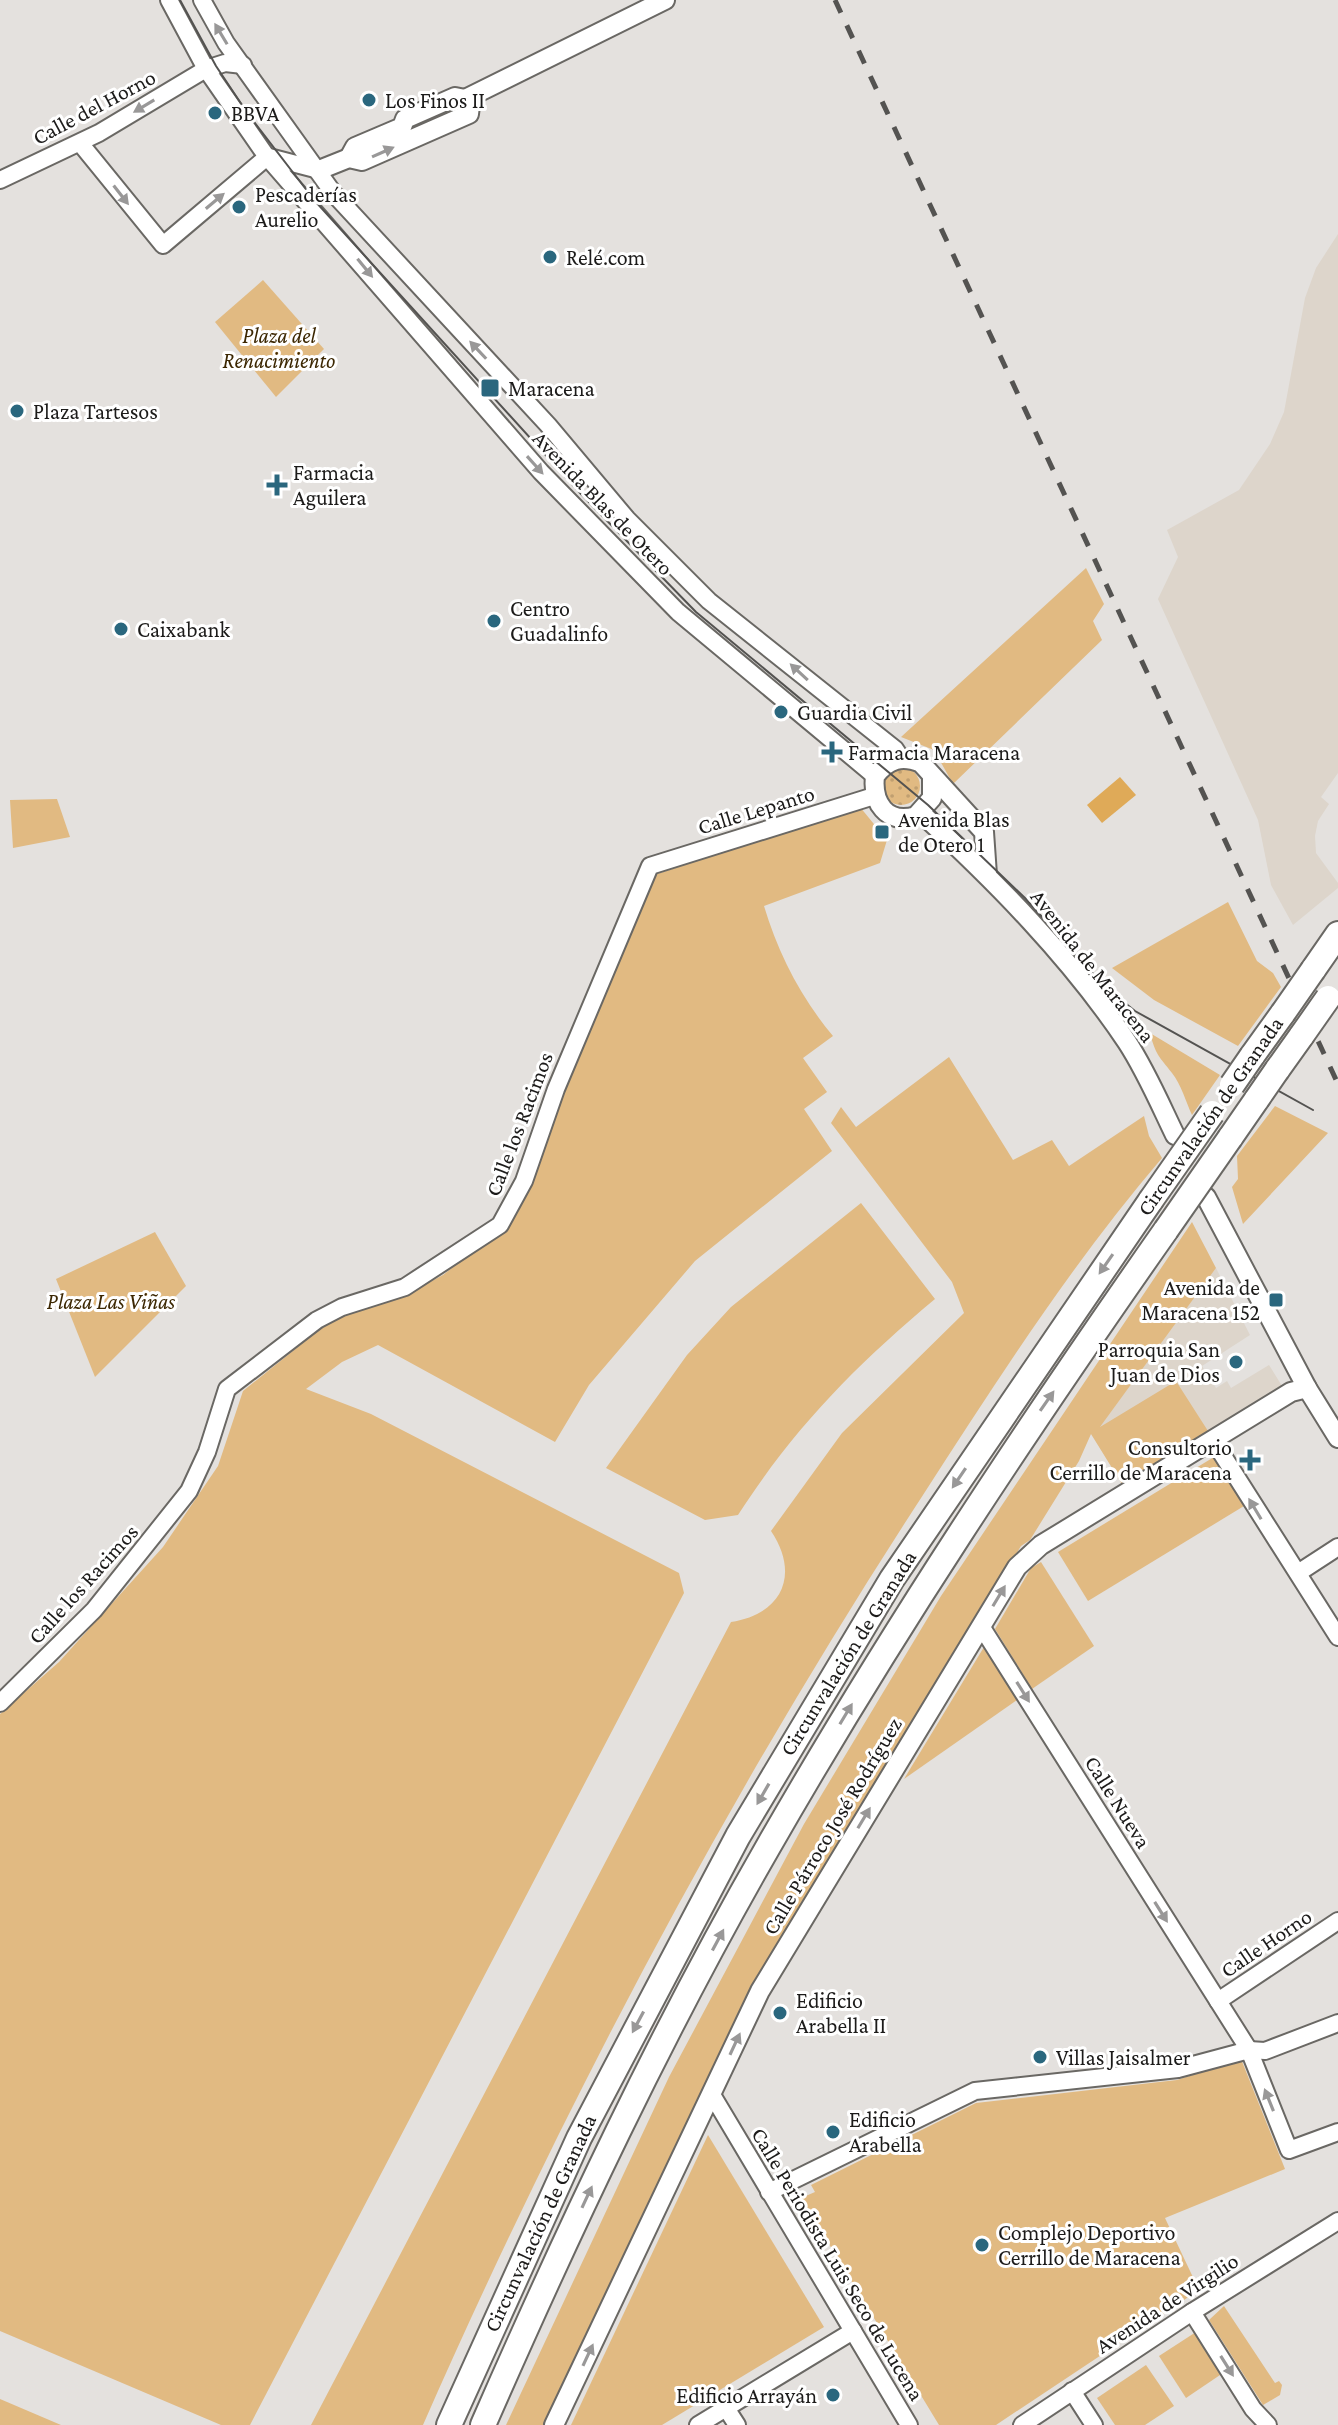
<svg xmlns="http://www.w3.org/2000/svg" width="1338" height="2425" viewBox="0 0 1338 2425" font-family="'Crimson Pro',serif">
<defs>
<pattern id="garden-dots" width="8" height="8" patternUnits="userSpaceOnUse" patternTransform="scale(2)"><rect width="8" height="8" fill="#e1ba82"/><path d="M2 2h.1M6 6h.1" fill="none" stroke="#c09f70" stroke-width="1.8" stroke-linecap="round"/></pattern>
</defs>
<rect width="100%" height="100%" fill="#e4e1de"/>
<g fill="#ddd5cb">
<polygon points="1338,234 1338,773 1321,797 1329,804 1318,821 1315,836 1316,853 1338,883 1338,888 1293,925 1271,885 1258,820 1158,599 1178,557 1167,530 1239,490 1270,444 1284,412 1305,298 1316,268"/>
<polygon points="1216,1268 1250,1335 1202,1366 1216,1388 1227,1381 1231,1388 1269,1365 1282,1386 1122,1484 1091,1433 1099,1428"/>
</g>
<g fill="#e1ba82">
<polygon points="263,280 324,349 276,397 215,322"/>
<polygon points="1086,568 1104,604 1093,621 1102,640 953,784 934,750 901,737"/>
<polygon points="57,799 70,837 13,848 10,800"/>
<path d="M 860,807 L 887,840 L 880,863 L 764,906 C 778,953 801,998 833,1036 L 803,1058 L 827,1092 L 804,1109 L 832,1151 L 695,1261 L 589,1385 L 555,1442 L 378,1345 L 342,1362 L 306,1389 L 371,1414 L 679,1573 L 684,1593 L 250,2425 L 221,2425 L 0,2331 L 0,1714 L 59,1662 L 163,1547 L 218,1466 L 243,1391 L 335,1317 L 409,1293 L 443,1275 L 503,1227 L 654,875 Z"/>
<polygon points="1228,902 1257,961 1273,973 1281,987 1238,1046 1154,1000 1112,968"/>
<path d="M 1150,1033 L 1220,1075 L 1192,1115 C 1186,1102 1181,1084 1172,1073 C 1159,1056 1156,1056 1150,1033 Z"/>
<path d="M 949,1057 L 1013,1160 L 1052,1140 L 1069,1166 L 1144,1116 L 1149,1136 L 1162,1158 C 1073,1262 997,1380 923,1495 C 730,1791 565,2102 423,2425 L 311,2425 L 731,1622 C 783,1614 800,1574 771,1531 L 842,1433 L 964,1313 L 952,1282 L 831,1123 L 841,1107 L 856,1127 Z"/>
<polygon points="1275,1106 1328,1133 1243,1224 1232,1187 1238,1179 1237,1156"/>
<path d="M 861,1203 L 935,1299 C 856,1365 794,1428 738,1515 L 705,1520 L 606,1468 L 687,1355 L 731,1307 Z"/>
<polygon points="1192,1222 1216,1268 1100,1427 1176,1381 1208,1431 1122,1484 1091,1434 1079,1461 1030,1540 1021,1546 778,1947 548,2425 506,2425 669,2077 804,1824 941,1596"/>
<polygon points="155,1232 186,1286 95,1377 56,1279"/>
<polygon points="1214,1457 1244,1506 1088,1601 1058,1552"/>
<polygon points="1041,1562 1094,1646 1032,1689 995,1629 1031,1568"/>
<polygon points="984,1647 1017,1700 904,1779"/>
<polygon points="1241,2059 1285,2169 1165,2218 1199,2290 996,2425 939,2425 801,2198 815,2192 811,2185 976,2103 1177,2080"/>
<polygon points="708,2135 824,2327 662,2425 571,2425"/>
<polygon points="1224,2306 1275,2383 1279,2381 1282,2385 1280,2395 1263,2405 1209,2320"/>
<polygon points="1196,2332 1223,2373 1186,2398 1159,2356"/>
<polygon points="1146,2365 1174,2406 1145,2425 1115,2425 1097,2398"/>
<polygon points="0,2399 61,2425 0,2425"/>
</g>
<circle fill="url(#garden-dots)" cx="901" cy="786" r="19"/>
<polygon fill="#dfaa58" points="1120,777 1136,795 1102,823 1087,805"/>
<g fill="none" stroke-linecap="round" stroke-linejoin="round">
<g stroke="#6a6864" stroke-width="20">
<g id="tertiary">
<polyline points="169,0 206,69 267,157 541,472 678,612 875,776"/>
<polyline points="202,0 226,43 334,194 548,425 627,519 709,601 895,749 901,758"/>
<polyline points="80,143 163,245 267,157"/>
<polyline points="269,157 319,170"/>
<polyline points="0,180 99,133 206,69 225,63 243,65"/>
<polyline points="1213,1440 1338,1637"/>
<polyline points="1298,1573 1338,1547"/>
<polyline points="981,1626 1249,2050 1289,2150 1338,2132"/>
<polyline points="0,1703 94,1610 189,1491 207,1452 227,1389 317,1320 342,1307 405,1287 500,1225 524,1181 556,1089 650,866 874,796"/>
<polyline points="1218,2001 1338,1921"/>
<polyline points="711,2093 909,2425"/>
<polyline points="769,2192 975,2091 1178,2069 1249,2050 1265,2051 1338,2023"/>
<polyline points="1192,2312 1253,2409 1268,2425"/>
<polyline points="1072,2391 1094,2425"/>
<polyline points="726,2408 737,2425"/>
<polyline points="698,2425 853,2331"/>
<polyline points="1022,2425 1192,2312 1338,2221"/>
</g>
</g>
<g stroke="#6a6864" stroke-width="22">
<g id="secondary">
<polyline points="465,99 665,0"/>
<polyline points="349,158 355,147 402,127 405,119 455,97 465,99"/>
<polyline points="319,170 349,158 362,161 469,114 470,106 465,99"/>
<path d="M 932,778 L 932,798 L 916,816 C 886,825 872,802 875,776 C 888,759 902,755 921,763 L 984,832 L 987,875"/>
<path d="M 921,813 C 996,882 1070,957 1127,1042 C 1146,1071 1160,1104 1175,1135"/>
<polyline points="1206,1197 1307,1388 1338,1438"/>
<polyline points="554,2425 760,1991 1017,1567 1041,1545 1291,1392 1307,1388"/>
</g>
</g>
<g stroke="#6a6864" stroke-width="28">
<g id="motorway">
<polyline points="1313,970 1338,934"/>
<polyline points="1252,1056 1283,1013"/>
<polyline points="1277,1070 1302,1035"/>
<polyline points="1230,1138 1257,1099"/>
<polyline points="449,2425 579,2138 738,1836 892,1579 1151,1200"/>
<path d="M 483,2425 C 569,2229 661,2033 768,1847 C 890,1634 1025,1431 1166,1230"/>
</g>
</g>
<use href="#tertiary" stroke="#fff" stroke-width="16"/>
<use href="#secondary" stroke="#fff" stroke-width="18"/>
<use href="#motorway" stroke="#fff" stroke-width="24"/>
<polyline stroke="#545351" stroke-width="2" points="180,0 216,66 248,114 315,201 581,494 696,612 928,805 1025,898 1104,986 1135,1011 1313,1110"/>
<polyline stroke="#545351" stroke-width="5" stroke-dasharray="14 14" stroke-linecap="butt" points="835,0 1338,1084"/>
<g stroke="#6a6864" stroke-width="28" stroke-linecap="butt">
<g id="motorway-bridge">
<polyline points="1283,1013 1313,970"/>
<polyline points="1302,1035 1328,998"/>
<polyline points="1232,1085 1252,1056"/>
<polyline points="1257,1099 1277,1070"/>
<polyline points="1151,1200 1212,1113"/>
<polyline points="1166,1230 1230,1138"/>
</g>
</g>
<use href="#motorway-bridge" stroke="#fff" stroke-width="24"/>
</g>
<defs><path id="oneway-solid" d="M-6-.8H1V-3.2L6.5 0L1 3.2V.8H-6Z" transform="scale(2)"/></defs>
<g fill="#999898">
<use href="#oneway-solid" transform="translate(221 34) rotate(-121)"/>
<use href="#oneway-solid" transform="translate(144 106) rotate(149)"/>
<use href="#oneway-solid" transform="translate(383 152) rotate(-24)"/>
<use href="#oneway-solid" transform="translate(121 195) rotate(52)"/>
<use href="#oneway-solid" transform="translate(215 201) rotate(-40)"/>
<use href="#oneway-solid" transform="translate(365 268) rotate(51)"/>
<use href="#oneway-solid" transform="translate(478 350) rotate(-133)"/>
<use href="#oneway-solid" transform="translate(535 465) rotate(48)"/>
<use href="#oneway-solid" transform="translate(799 672) rotate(-137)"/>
<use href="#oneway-solid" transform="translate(1106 1264) rotate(125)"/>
<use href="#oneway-solid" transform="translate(1047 1401) rotate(-55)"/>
<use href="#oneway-solid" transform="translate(959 1478) rotate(124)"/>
<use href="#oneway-solid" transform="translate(1255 1509) rotate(-121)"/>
<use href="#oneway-solid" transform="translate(999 1596) rotate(-59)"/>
<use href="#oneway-solid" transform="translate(1023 1692) rotate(58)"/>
<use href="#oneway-solid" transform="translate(846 1714) rotate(-59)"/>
<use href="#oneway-solid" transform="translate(763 1794) rotate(120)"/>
<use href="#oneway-solid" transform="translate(864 1818) rotate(-59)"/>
<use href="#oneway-solid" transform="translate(1161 1912) rotate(58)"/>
<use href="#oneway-solid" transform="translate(718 1940) rotate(-62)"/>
<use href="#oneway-solid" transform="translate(638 2022) rotate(118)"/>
<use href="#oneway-solid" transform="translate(735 2044) rotate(-65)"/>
<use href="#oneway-solid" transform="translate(1269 2100) rotate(-112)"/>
<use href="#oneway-solid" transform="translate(587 2197) rotate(-65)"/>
<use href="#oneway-solid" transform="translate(588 2355) rotate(-65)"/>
<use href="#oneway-solid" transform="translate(1227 2366) rotate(58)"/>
</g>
<g fill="#2a677e" stroke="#fff" stroke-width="3">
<circle cx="369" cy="100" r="8"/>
<circle cx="215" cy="113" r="8"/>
<circle cx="239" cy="207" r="8"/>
<circle cx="550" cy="257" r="8"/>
<rect x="480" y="378" width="20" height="20" rx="4"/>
<circle cx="17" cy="411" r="8"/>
<path d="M273 473h8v8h8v8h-8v8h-8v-8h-8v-8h8z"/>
<circle cx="494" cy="621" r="8"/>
<circle cx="121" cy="629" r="8"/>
<circle cx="781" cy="712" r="8"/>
<path d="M828 740h8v8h8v8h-8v8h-8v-8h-8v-8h8z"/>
<rect x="874" y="824" width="16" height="16" rx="4"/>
<rect x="1268" y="1292" width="16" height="16" rx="4"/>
<circle cx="1236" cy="1362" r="8"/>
<path d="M1246 1448h8v8h8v8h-8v8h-8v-8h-8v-8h8z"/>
<circle cx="780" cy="2013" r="8"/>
<circle cx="1040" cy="2057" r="8"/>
<circle cx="833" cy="2132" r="8"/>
<circle cx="982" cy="2245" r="8"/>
<circle cx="833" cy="2395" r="8"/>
</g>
<g text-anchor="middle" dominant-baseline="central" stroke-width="6" stroke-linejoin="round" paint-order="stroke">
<g font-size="22" fill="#1c1b1a" stroke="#fff" text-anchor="start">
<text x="385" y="100">Los Finos II</text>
<text x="231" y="113">BBVA</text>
<text x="255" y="194">Pescaderías<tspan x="255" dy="25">Aurelio</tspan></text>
<text x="566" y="257">Relé.com</text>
<text x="508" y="388">Maracena</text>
<text x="33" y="411">Plaza Tartesos</text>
<text x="293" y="472">Farmacia<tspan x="293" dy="25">Aguilera</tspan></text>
<text x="510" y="608">Centro<tspan x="510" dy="25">Guadalinfo</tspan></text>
<text x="137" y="629">Caixabank</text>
<text x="797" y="712">Guardia Civil</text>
<text x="848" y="752">Farmacia Maracena</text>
<text x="898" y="819">Avenida Blas<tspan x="898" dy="25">de Otero 1</tspan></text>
<text x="1260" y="1287" text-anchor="end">Avenida de<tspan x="1260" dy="25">Maracena 152</tspan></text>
<text x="1220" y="1349" text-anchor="end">Parroquia San<tspan x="1220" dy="25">Juan de Dios</tspan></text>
<text x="1232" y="1447" text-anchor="end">Consultorio<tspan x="1232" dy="25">Cerrillo de Maracena</tspan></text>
<text x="796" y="2000">Edificio<tspan x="796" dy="25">Arabella II</tspan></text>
<text x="1056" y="2057">Villas Jaisalmer</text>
<text x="849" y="2119">Edificio<tspan x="849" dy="25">Arabella</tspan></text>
<text x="998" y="2232">Complejo Deportivo<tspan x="998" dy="25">Cerrillo de Maracena</tspan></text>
<text x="817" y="2395" text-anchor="end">Edificio Arrayán</text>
</g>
<g font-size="22" fill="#1c1b1a" stroke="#fff">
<text transform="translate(94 107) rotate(-28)">Calle del Horno</text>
<text transform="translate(603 503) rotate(46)">Avenida Blas de Otero</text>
<text transform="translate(756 810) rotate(-17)">Calle Lepanto</text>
<text transform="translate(1093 966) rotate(52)">Avenida de Maracena</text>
<text transform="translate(1210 1116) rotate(-55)">Circunvalación de Granada</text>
<text transform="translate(519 1124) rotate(-69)">Calle los Racimos</text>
<text transform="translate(83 1584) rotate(-48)">Calle los Racimos</text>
<text transform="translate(848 1653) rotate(-58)">Circunvalación de Granada</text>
<text transform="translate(1118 1802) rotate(58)">Calle Nueva</text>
<text transform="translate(832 1826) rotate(-59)">Calle Párroco José Rodríguez</text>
<text transform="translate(1266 1943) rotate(-34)">Calle Horno</text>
<text transform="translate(540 2223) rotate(-65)">Circunvalación de Granada</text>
<text transform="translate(838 2264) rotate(59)">Calle Periodista Luis Seco de Lucena</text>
<text transform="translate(1167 2303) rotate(-33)">Avenida de Virgilio</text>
</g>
<g font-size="22" font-style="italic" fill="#3c2702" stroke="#fff">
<text x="279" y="335">Plaza del<tspan x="279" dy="25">Renacimiento</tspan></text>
<text x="111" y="1301">Plaza Las Viñas</text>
</g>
</g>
</svg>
